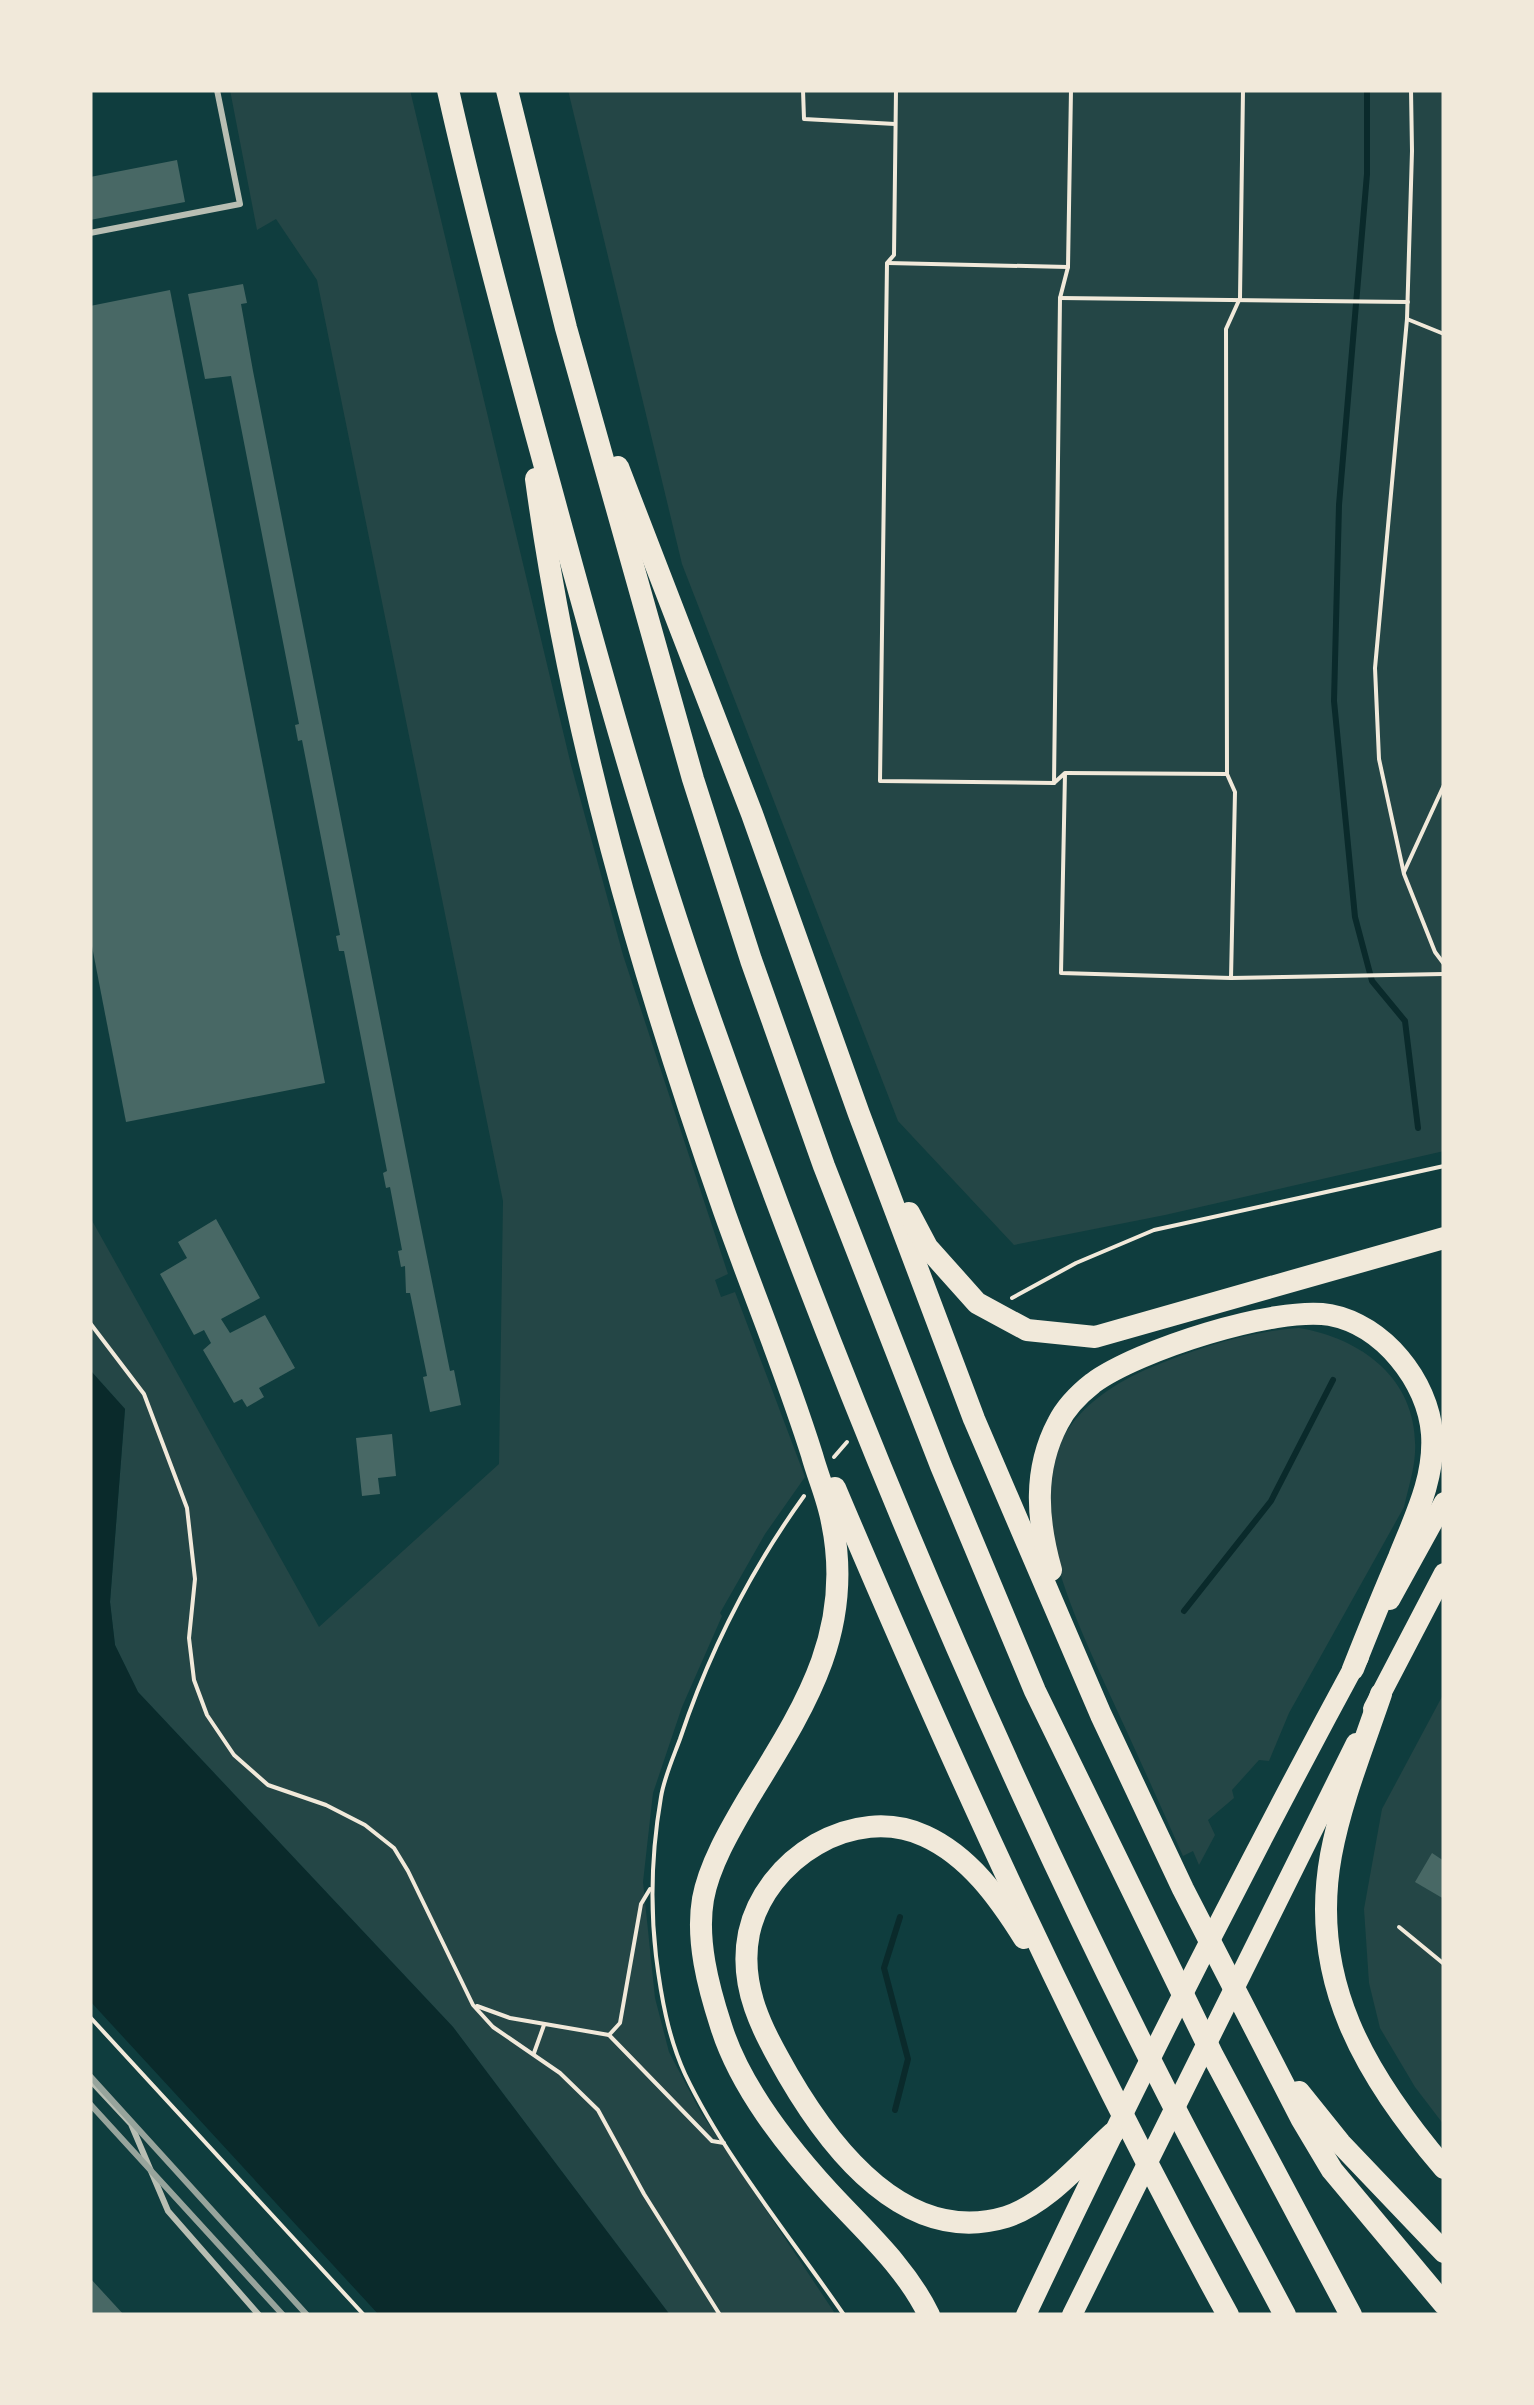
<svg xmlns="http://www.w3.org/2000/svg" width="1534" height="2405" viewBox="0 0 1534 2405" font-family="Georgia,serif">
<rect width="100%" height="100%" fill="#0f3d3e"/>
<g fill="#244646">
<polygon points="230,90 410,90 571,765 623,955 728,1274 715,1280 721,1297 735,1292 805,1477 765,1534 720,1613 722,1616 682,1707 653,1793 643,1882 655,1998 669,2052 700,2111 834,2312 831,2315 670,2315 453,2027 138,1692 115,1645 110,1602 125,1409 90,1370 90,1217 319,1627 499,1464 503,1201 317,280 276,219 257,230"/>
<polygon points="568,90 1444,90 1444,1151 1165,1215 1014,1245 898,1121 682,564"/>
<path d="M 1299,1328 C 1364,1339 1419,1381 1415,1453 C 1414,1471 1408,1489 1404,1507 L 1289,1713 L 1269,1761 L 1259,1760 L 1232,1790 L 1234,1798 L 1208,1820 L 1215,1835 L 1199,1865 L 1193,1851 L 1183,1856 C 1157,1798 1131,1740 1104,1682 C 1050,1562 992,1434 1152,1367 C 1197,1348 1250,1331 1299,1328 Z"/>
<polygon points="1444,1693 1444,2125 1415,2087 1380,2028 1369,1983 1364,1909 1382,1809"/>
</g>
<polygon fill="#0a2a2b" points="90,1370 125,1409 110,1602 115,1645 138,1692 453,2027 670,2315 379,2315 90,2001"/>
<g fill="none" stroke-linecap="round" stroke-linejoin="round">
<g stroke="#0a2a2b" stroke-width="6">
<polyline points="1367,90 1367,174 1339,505 1334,701 1355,917 1372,981 1405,1021 1418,1128"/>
<polyline points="1184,1611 1271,1501 1333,1380"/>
<polyline points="895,2110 908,2059 884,1968 900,1917"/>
</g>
</g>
<g fill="#486865">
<polygon points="177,160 185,202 90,220 90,177"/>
<polygon points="243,284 247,303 241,304 253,371 419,1217 450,1371 454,1370 461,1405 430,1412 423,1377 427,1376 410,1293 406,1293 405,1266 401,1267 398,1251 402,1250 390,1187 386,1188 383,1173 387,1171 344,951 339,951 336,936 340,935 302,740 298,741 295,725 299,724 231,376 205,379 188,294"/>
<polygon points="170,290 325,1083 126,1122 90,936 90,306"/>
<polygon points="216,1219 260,1298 221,1319 230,1333 265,1315 295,1368 259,1388 264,1397 247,1407 242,1399 234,1403 203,1350 211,1343 204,1330 194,1335 160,1274 187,1258 178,1242"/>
<polygon points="392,1434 396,1476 378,1478 380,1494 362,1496 356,1438"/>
<polygon points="1432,1853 1444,1861 1444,1899 1415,1882"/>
<polygon points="90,2278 124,2315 90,2315"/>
</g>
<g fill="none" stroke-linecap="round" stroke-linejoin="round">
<g stroke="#f1e9da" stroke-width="4">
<polyline points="803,90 804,119 895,124"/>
<polyline points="896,90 894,255 887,263 880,781 1054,783 1065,773 1061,973 1231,978 1235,792 1227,774 1226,329 1240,298 1243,90"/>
<polyline points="1411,90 1412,151 1407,319 1375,668 1379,759 1404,874 1435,952 1444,964"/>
<polyline points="888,263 1068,267"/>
<polyline points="1060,298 1408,302"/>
<polyline points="1407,319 1444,334"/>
<polyline points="1066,773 1227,774"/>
<polyline points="1054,783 1060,298 1068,267 1071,90"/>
<polyline points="1404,872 1444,785"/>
<polyline points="1231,978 1444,974"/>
<polyline points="1012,1298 1076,1263 1154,1230 1444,1166"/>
<polyline points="90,1323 144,1394 187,1508 195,1579 189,1638 194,1680 207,1715 234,1755 268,1785 326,1805 365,1825 394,1848 408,1871 473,2005 493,2027 560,2073 598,2110 644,2194 720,2315"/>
<polyline points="834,1457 847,1442"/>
<path d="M 804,1496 C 750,1571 709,1652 680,1739 C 673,1758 664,1778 661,1797 C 652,1849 650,1904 656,1956 C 661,1996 668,2037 685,2074 C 724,2156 792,2239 844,2315"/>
<polyline points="1399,1927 1444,1964"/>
<polyline points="477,2006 510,2018 609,2035 620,2023 641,1904 650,1889"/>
<polyline points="90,2017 364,2315"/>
<polyline points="609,2035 712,2141 724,2143"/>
<polyline points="534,2053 544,2025"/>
</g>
<g stroke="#b8beb3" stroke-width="6">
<polyline points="90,233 240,204 217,90"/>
<polyline points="90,2080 131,2124 168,2211 259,2315"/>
</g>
<g stroke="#f1e9da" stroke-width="20">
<polyline points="1390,1600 1444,1502"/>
<polyline points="1373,1709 1444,1573"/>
<path d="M 1026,2315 C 1131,2093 1242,1873 1359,1657"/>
<polyline points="1072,2315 1356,1743"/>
</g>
<g stroke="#f1e9da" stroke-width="22">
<path d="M 448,90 C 478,223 514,354 550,485 C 597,658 645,832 704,1001 C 835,1374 987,1741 1167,2093 C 1205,2168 1246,2241 1285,2315"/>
<polyline points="507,90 566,328 693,779 751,960 824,1166 941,1466 1035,1691 1213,2056 1351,2315"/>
<polyline points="618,467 752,814 859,1114 974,1419 1101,1715 1183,1889 1301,2118 1332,2170 1444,2304"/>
<path d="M 536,479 C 570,729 641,973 724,1211 C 753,1293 786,1372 812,1455 C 818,1477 828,1499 832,1522 C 855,1633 803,1709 748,1799 C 731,1828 709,1865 703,1899 C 696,1940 708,1986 721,2026 C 740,2087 786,2145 829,2192 C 865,2231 905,2266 929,2315"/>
<polyline points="909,1213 927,1247 977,1303 1027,1330 1095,1337 1444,1238"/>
<path d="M 835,1488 C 954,1769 1081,2047 1228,2315"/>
<path d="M 1051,1570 C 1037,1520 1033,1470 1058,1423 C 1066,1407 1079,1394 1093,1383 C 1138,1350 1275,1306 1330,1315 C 1383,1325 1428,1381 1432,1434 C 1435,1478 1415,1517 1399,1557 C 1383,1594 1368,1631 1353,1669"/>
<path d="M 1381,1694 C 1363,1747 1341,1801 1331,1855 C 1308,1981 1366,2076 1444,2168"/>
<path d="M 1024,1938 C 999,1898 969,1856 925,1836 C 854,1803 765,1859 749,1933 C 738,1987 763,2031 788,2075 C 831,2149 906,2247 1006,2217 C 1047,2204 1082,2161 1113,2133"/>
<polyline points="1299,2092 1340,2143 1444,2252"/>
</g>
<g stroke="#97a49c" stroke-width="6">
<polyline points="90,2076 307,2315"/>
<polyline points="90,2104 283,2315"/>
</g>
</g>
<rect width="1534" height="2405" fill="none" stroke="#f1e9da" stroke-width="185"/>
</svg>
